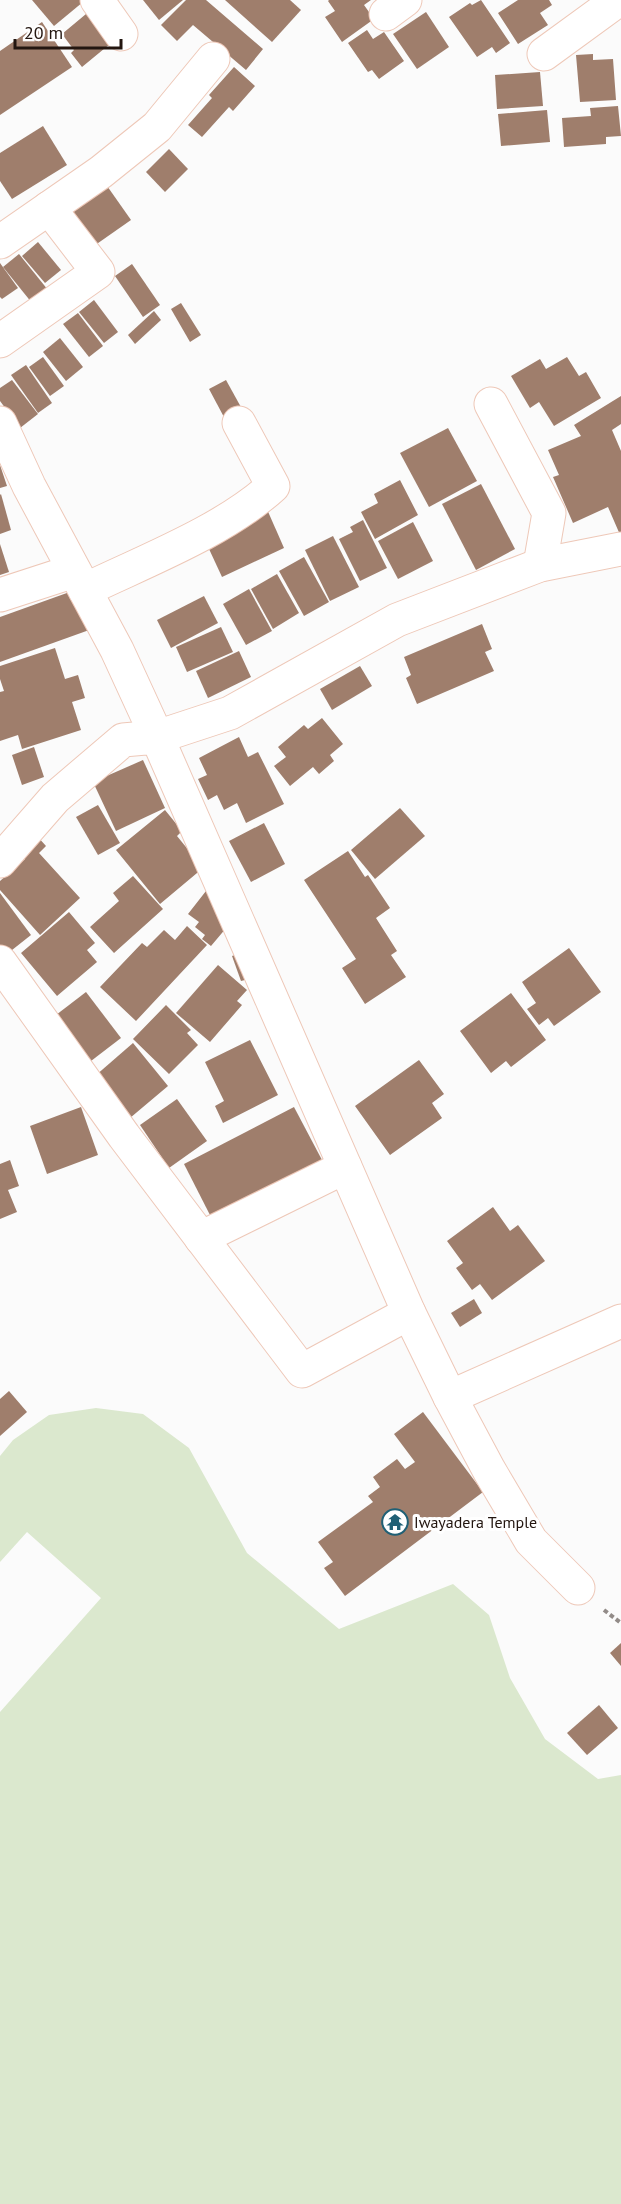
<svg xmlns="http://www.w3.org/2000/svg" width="621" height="2204" viewBox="0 0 621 2204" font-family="'PT Sans',sans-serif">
<rect width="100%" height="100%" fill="#fbfbfb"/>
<polygon fill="#dbe8ce" points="96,1408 143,1414 189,1448 247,1553 339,1629 453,1584 489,1615 510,1678 545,1739 598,1779 621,1775 621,2204 0,2204 0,1712 101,1598 27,1532 0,1562 0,1456 13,1440 49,1415"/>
<g fill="#9f7e6c">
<polygon points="32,0 81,0 83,2 54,26"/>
<polygon points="143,0 183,0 159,20"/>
<polygon points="186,0 206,0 263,49 246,70 193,25 177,41 161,25"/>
<polygon points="225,0 290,0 301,10 272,42"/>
<polygon points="329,0 371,0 364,5 374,19 342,42 325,17 335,11 328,1"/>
<polygon points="481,0 510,43 496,53 492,47 477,57 449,17 470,3 472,5"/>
<polygon points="518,0 549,0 552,5 540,13 548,25 518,44 498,13"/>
<polygon points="92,9 116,39 82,67 71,53 74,50 62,34"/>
<polygon points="426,12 449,47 417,69 393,34"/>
<polygon points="42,22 72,67 0,115 0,51"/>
<polygon points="367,30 373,39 384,32 404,61 379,79 372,70 368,72 348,43"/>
<polygon points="593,54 593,60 613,59 616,100 580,102 576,55"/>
<polygon points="234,67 255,86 233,111 229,107 202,137 188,125 212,98 209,95"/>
<polygon points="540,72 543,106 497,109 495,75"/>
<polygon points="618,106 621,136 606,137 606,144 564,147 562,118 591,116 590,108"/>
<polygon points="547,110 550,142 501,146 498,114"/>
<polygon points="43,126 67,165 12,199 0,181 0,153"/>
<polygon points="169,149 188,169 165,192 146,172"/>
<polygon points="105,183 131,220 91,248 65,211"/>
<polygon points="38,242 61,270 45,283 22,256"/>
<polygon points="19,254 48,290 32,303 3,267"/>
<polygon points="0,263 18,288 2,299 0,297"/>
<polygon points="132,264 160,305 143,317 115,276"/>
<polygon points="94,300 118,332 104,343 79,312"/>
<polygon points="181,303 201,335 190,342 171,309"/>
<polygon points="154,311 161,320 135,344 128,335"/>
<polygon points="78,313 103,346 89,357 63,324"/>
<polygon points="60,338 83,367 66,381 43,352"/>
<polygon points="43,357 64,386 50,396 29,367"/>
<polygon points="567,357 579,376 586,372 601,398 554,426 539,402 530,408 511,376 540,359 546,369"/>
<polygon points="26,365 52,403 38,413 11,375"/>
<polygon points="12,380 38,414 20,428 0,401 0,388"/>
<polygon points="226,380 242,409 225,419 209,389"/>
<polygon points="621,396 621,424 612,430 621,451 621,537 608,507 573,523 553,477 559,475 548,450 581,436 574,425"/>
<polygon points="448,428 477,481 429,507 400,453"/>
<polygon points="0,465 7,486 0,488"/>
<polygon points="400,480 418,515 375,539 361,512 378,503 374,494"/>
<polygon points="481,484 515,549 476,570 442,504"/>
<polygon points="1,494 11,530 0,534 0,495"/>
<polygon points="266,507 284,548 222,577 203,536"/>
<polygon points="363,520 387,568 360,581 339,539 353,532 350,527"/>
<polygon points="413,522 433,561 398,579 378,541"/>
<polygon points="333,536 359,587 330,601 305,550"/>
<polygon points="0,544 9,572 0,575"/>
<polygon points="304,557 329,602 304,616 279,571"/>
<polygon points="277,574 299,613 273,629 251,589"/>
<polygon points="78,589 92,629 0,662 0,617"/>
<polygon points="249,589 272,631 246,645 223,604"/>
<polygon points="204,596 218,623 171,648 157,620"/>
<polygon points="482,624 492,649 485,652 494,671 417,704 406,678 411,675 404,657"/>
<polygon points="221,627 233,652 187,672 176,647"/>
<polygon points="55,648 65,679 78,675 85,698 72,702 81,730 22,749 18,735 0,741 0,692 4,691 0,679 0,666"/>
<polygon points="239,651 251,677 208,698 196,671"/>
<polygon points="360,666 372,686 332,710 320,689"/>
<polygon points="322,718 343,744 330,755 334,761 319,774 313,767 290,786 274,766 286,757 278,747 304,725 308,729"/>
<polygon points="239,737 248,757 258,752 284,804 246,823 237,803 224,810 217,795 208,800 198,779 207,775 199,758"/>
<polygon points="34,747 44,777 22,785 12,755"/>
<polygon points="143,760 165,808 116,831 93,782"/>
<polygon points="98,805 120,843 98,855 76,817"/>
<polygon points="400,808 425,836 375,879 351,850"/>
<polygon points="165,810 182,831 177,836 203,868 160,904 116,850"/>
<polygon points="264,823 285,864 251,882 229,841"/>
<polygon points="37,836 46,846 39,853 80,898 40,935 0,890 0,881 25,859 20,852"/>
<polygon points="348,851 365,877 368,875 390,908 376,918 397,951 391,955 406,977 365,1004 342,968 356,959 304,880"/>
<polygon points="133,876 163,909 114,953 90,927 119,901 113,893"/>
<polygon points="206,891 218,901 223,915 219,920 227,927 211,946 202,939 205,935 195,927 199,922 188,914"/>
<polygon points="0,893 31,935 7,954 0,945"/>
<polygon points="69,912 95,943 87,950 97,962 57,996 21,953"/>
<polygon points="187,926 207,945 136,1021 100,987 142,943 147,947 164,930 175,940"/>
<polygon points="569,948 601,992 554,1026 548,1018 539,1025 527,1009 536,1003 522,982"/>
<polygon points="240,953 249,979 241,981 232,956"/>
<polygon points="218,965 247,990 237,1001 242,1005 210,1042 176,1013"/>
<polygon points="86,992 121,1038 91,1061 56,1015"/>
<polygon points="511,993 546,1040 511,1067 506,1061 491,1073 460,1031"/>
<polygon points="166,1005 191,1030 187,1033 198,1045 169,1074 133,1039"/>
<polygon points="250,1040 278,1095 223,1123 215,1106 224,1101 205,1062"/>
<polygon points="133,1043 168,1086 130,1118 95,1076"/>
<polygon points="419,1060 444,1094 432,1103 442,1118 390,1155 355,1106"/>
<polygon points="177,1099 207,1141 169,1168 140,1125"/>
<polygon points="81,1107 98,1155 47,1174 30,1126"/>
<polygon points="294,1107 322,1160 211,1217 184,1164"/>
<polygon points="10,1160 19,1186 8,1190 17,1212 0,1219 0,1164"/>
<polygon points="493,1207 510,1231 518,1225 545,1261 492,1300 480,1284 472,1290 456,1268 463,1263 447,1241"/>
<polygon points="474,1299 482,1313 460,1327 451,1313"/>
<polygon points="9,1391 27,1412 0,1436 0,1399"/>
<polygon points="423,1412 483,1492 345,1596 324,1568 333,1562 318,1542 373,1502 368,1496 380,1487 373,1477 397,1459 405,1469 415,1462 394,1434"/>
<polygon points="621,1643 621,1666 610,1653"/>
<polygon points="599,1705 618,1728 587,1755 567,1733"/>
</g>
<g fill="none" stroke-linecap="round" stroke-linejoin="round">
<g stroke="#eec8b8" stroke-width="35">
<g id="minor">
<polyline points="97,0 121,34"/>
<polyline points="386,14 405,0"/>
<polyline points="544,54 614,3"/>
<polyline points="0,242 101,172 157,127 213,59"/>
<polyline points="0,341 98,272 49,208"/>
<polyline points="491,404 549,513 540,565"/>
<polyline points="0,423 29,486 117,650 157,737 230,713 397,620 540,565 621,549"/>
<path d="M 85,590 C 145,561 224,531 273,486 L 239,423"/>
<polyline points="0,595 74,571"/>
<polyline points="0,861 55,798 123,740 157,737 409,1313 450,1397 489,1470 531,1541 578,1588"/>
<polyline points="0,962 124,1136 302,1371 409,1313"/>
<polyline points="201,1238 345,1167"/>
<polyline points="450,1397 621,1321"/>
</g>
</g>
<polyline stroke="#928b88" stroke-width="4" stroke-dasharray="4.5 3" stroke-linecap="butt" points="604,1610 621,1623"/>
<use href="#minor" stroke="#fff" stroke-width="33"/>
</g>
<defs>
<g id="temple-ring" transform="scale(1.35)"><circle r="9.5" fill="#fff" stroke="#206075" stroke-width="1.5"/><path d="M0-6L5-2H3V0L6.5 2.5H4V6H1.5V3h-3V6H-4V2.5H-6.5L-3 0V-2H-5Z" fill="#206075"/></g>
</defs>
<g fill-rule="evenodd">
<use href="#temple-ring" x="395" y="1522"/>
</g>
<g text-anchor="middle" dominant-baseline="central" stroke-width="6" stroke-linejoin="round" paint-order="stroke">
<g font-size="16" fill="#231610" stroke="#fff" text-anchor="start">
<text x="414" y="1522">Iwayadera Temple</text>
</g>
</g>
<path d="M15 39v9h106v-9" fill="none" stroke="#231610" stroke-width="3"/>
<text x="24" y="39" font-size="18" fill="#231610" stroke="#ffffff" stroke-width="4.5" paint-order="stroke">20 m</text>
</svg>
